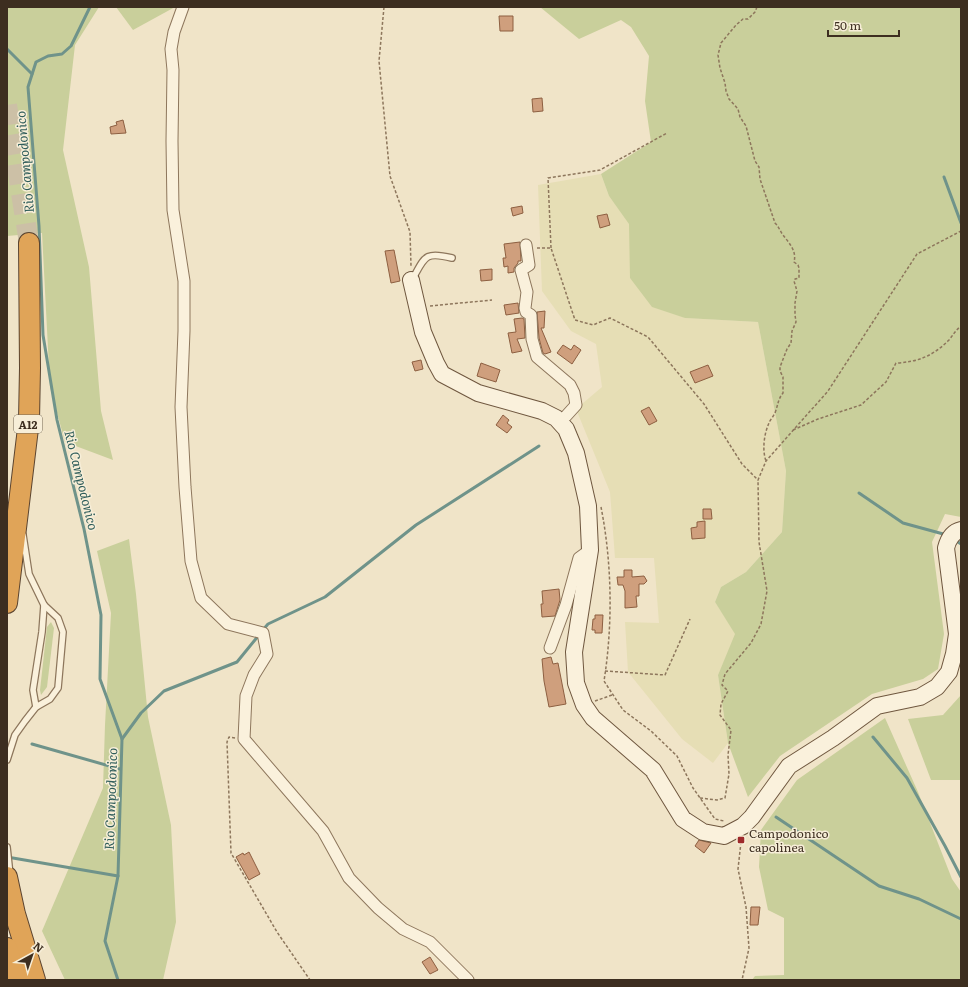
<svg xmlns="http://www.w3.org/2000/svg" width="968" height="987" viewBox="0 0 968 987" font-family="Literata,serif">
<rect width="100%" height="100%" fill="#f0e4c8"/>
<polygon fill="#e6deb5" points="601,174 609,196 630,224 630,278 685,318 758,322 786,471 782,532 746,572 721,587 715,602 736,634 718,675 728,743 713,763 682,739 628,672 625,622 659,623 654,558 615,558 610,492 576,409 602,387 596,344 571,331 542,291 538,185"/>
<g fill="#c9cf9b">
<polygon points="7,7 99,7 75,45 63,150 89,267 101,411 113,460 65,442 50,387 42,233 7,236"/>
<polygon points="116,7 175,7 133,30"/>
<polygon points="540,7 961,7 961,517 945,514 932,542 944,634 938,669 923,679 872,694 780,756 748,797 728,743 718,675 735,634 715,602 721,587 746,572 782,532 786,471 758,322 685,318 652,307 630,278 629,224 609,196 601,174 651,142 645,101 649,56 631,27 621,20 579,39"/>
<polygon points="129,539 136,594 148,717 171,825 176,922 163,980 65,980 42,931 103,788 105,725 111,613 97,551"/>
<polygon points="51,622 54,628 47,687 41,695 40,690 47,627"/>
<polygon points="961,695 961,780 931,780 908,719 943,715"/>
<polygon points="885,718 918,792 952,879 961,892 961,980 752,980 755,976 784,975 784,918 768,910 759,867 761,830 797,780"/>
</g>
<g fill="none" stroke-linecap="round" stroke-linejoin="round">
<g stroke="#6f938a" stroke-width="3">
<polyline points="90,7 71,46 62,54 48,56 36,62 28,87 39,226 43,335 57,420 84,529 101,615 100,679 122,739 118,876 105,941 118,980"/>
<polyline points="7,49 32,74"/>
<polyline points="944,177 961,223"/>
<polyline points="859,493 903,523 947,535"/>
<polyline points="955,540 961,544"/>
<polyline points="262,631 268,624 325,597 416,525 539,446"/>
<polyline points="873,737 907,778 945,846 961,877"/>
<polyline points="122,739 141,713 164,691 237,662 259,635"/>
<polyline points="32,744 120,769"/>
<polyline points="776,817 879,886 919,899 961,919"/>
<polyline points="7,857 118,876"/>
</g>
</g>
<g fill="#cf9f7d" stroke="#8d5f41">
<polygon points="499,16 513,16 513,31 500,31"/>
<polygon points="542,98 543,111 533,112 532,99"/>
<polygon points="123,120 126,133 111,134 110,127 117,125 116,122"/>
<polygon points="522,206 523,213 513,216 511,208"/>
<polygon points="607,214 610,225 600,228 597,216"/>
<polygon points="520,242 521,261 518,261 518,263 514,268 514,272 508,273 508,266 504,267 503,258 506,258 504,244"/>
<polygon points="394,250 400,281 391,283 385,251"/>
<polygon points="492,269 492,280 481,281 480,270"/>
<polygon points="518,303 519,313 506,315 504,305"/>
<polygon points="545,311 544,328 541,328 551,352 545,354 543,353 539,338 537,312"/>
<polygon points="522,318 524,319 525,338 517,339 522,351 512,353 508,333 516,332 514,319"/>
<polygon points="563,345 571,350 574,345 581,350 572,364 557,353"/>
<polygon points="421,360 423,369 415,371 412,362"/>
<polygon points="481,363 500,370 496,382 477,376"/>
<polygon points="708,365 713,376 695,383 690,372"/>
<polygon points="649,407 657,421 649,425 641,411"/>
<polygon points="503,415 509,420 507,423 512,427 507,433 496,425"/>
<polygon points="703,509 711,509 712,519 703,519"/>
<polygon points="705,521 705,538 692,539 691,528 697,527 697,522"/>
<polygon points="624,570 632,570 632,577 644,576 647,581 644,584 639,584 639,596 636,596 637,607 625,608 625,591 623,585 618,585 617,577 624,577"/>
<polygon points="559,589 560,600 555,616 542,617 541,604 543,604 542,591"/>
<polygon points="595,615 603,615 602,633 595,633 595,630 592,630 593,619 595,619"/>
<polygon points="551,657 553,664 558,663 566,704 549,707 544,681 542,659"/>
<polygon points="699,840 711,843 704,853 695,846"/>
<polygon points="249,852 260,874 249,880 236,857 243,853 244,855"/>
<polygon points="751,907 760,907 758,925 750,925"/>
<polygon points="430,957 438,970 430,974 422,962"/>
</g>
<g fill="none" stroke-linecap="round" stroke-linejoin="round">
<polyline stroke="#ccc0a6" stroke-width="20" stroke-dasharray="20 10" stroke-linecap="butt" points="7,105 29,243"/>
<g stroke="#8d765c" stroke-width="8">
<g id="lane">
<path d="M 412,280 C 425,257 424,251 452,258"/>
<polyline points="36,707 33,690 42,632 44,605"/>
<polyline points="7,760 15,735 25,721 36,707 50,699 58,688 63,632 58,618 44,605 29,574 23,535"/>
<polyline points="7,847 10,875"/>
</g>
</g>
<g stroke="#8d765c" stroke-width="13">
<g id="street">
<polyline points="183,7 174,32 171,49 173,70 172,141 173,210 184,281 184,331 181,407 185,487 191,561 201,598 228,624 263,633 267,654 254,675 246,696 244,739 323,831 349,878 378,908 403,929 430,942 468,980"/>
<polyline points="526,245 529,265 521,270 527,292 525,308 526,312 531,315 532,339 537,357 570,385 574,393 576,405 566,416"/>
<polyline points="550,648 566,605 579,558 590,550"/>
</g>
</g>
<g stroke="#6f573f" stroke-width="18">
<path id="secondary" d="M 411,280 L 423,332 L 436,363 L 442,374 L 478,393 L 542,411 L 556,418 L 566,429 L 576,453 L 588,506 L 590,550 L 574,652 L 576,683 L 584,705 L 593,718 L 653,770 L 683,819 L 703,832 L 724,836 L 743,826 L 752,817 L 789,766 L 833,738 L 877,706 L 920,697 L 937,687 L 949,672 L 954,654 L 957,634 L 946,548 C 948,540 952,532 961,530"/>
</g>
<g stroke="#5b4430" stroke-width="22">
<g id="highway">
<polyline points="7,603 29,420 30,368 29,243"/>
<polyline points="7,877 15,914 35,980"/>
<polyline points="7,948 16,980"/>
</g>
</g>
<g stroke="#8d765c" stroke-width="1.5" stroke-dasharray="3 2" stroke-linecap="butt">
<polyline points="384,7 379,61 390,176 410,232 411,266"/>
<path d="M 757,7 L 755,12 L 748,19 L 743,19 L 736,25 L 721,43 L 718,55 L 720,68 L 725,83 L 726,91 L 729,99 L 738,109 L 740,117 L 746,126 L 755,161 L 759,167 L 760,179 L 775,223 C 779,227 780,231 783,235 C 789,243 797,251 794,262 L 798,265 L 799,268 L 799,278 L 795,279 L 794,281 L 797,291 L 795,303 L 795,315 L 796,322 L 792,331 L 791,343 L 787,349 L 780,367 L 780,371 L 783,377 L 783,393 C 778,399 778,405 775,413 C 773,417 770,420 769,423 C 764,434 762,450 766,461"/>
<polyline points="537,248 551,248 575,320 593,325 610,318 648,337 704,404 742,464 758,480 766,461 828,391 917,254 961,231"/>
<polyline points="551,248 548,178 600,170 667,133"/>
<polyline points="430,306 492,300"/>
<path d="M 793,430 L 818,419 L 861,405 L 886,382 L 896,363 C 918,362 933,356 949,340 C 953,335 956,330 961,326"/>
<path d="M 601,507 C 612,563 613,624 604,681 L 623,710 L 651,731 L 677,756 L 693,788 L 715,819 L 724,821"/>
<polyline points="605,671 665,675 690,619"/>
<polyline points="595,701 612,695"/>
<polyline points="235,738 229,737 227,742 231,853 277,932 310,980"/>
<polyline points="700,798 717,800 725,798 729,774 728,755 731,730 720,715 721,704 728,691 722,685 725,674 751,643 761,624 767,591 759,542 758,480"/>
<polyline points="741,842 738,869 746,907 749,948 742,980"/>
</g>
<use href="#lane" stroke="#faf1dc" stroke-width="5.5"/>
<use href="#street" stroke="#faf1dc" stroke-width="11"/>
<use href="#secondary" stroke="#faf1dc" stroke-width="16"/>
<use href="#highway" stroke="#e0a458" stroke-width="20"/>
</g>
<rect fill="#9e2a2b" stroke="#f7eed8" stroke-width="1.5" x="737" y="836" width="8" height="8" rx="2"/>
<g text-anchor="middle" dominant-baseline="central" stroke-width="3" stroke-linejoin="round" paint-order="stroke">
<rect fill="#f7eed8" stroke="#756857" stroke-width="1" x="14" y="415" width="28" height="18" rx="3"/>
<g font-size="11" font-weight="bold" fill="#3d2e20">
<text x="28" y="424">A12</text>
</g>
<g font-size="12" fill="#3d2e20" stroke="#f7eed8" text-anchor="start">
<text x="749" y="833">Campodonico<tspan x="749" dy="14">capolinea</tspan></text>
</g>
<g font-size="13" font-style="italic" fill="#2f5d5a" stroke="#f7eed8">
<text transform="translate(24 162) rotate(-95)">Rio Campodonico</text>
<text transform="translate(82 480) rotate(76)">Rio Campodonico</text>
<text transform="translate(110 799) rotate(-88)">Rio Campodonico</text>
</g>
</g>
<rect width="968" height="987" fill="none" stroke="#3d2e20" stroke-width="16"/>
<g transform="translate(32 955) rotate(40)" stroke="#f7eed8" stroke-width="3" paint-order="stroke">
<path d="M0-3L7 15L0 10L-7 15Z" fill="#3d2e20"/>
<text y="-6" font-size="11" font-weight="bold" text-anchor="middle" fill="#3d2e20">N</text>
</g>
<path d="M828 30v6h71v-6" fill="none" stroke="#3d2e20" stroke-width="2"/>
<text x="834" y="30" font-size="12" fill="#3d2e20" stroke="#f7eed8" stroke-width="3" paint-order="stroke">50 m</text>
</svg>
